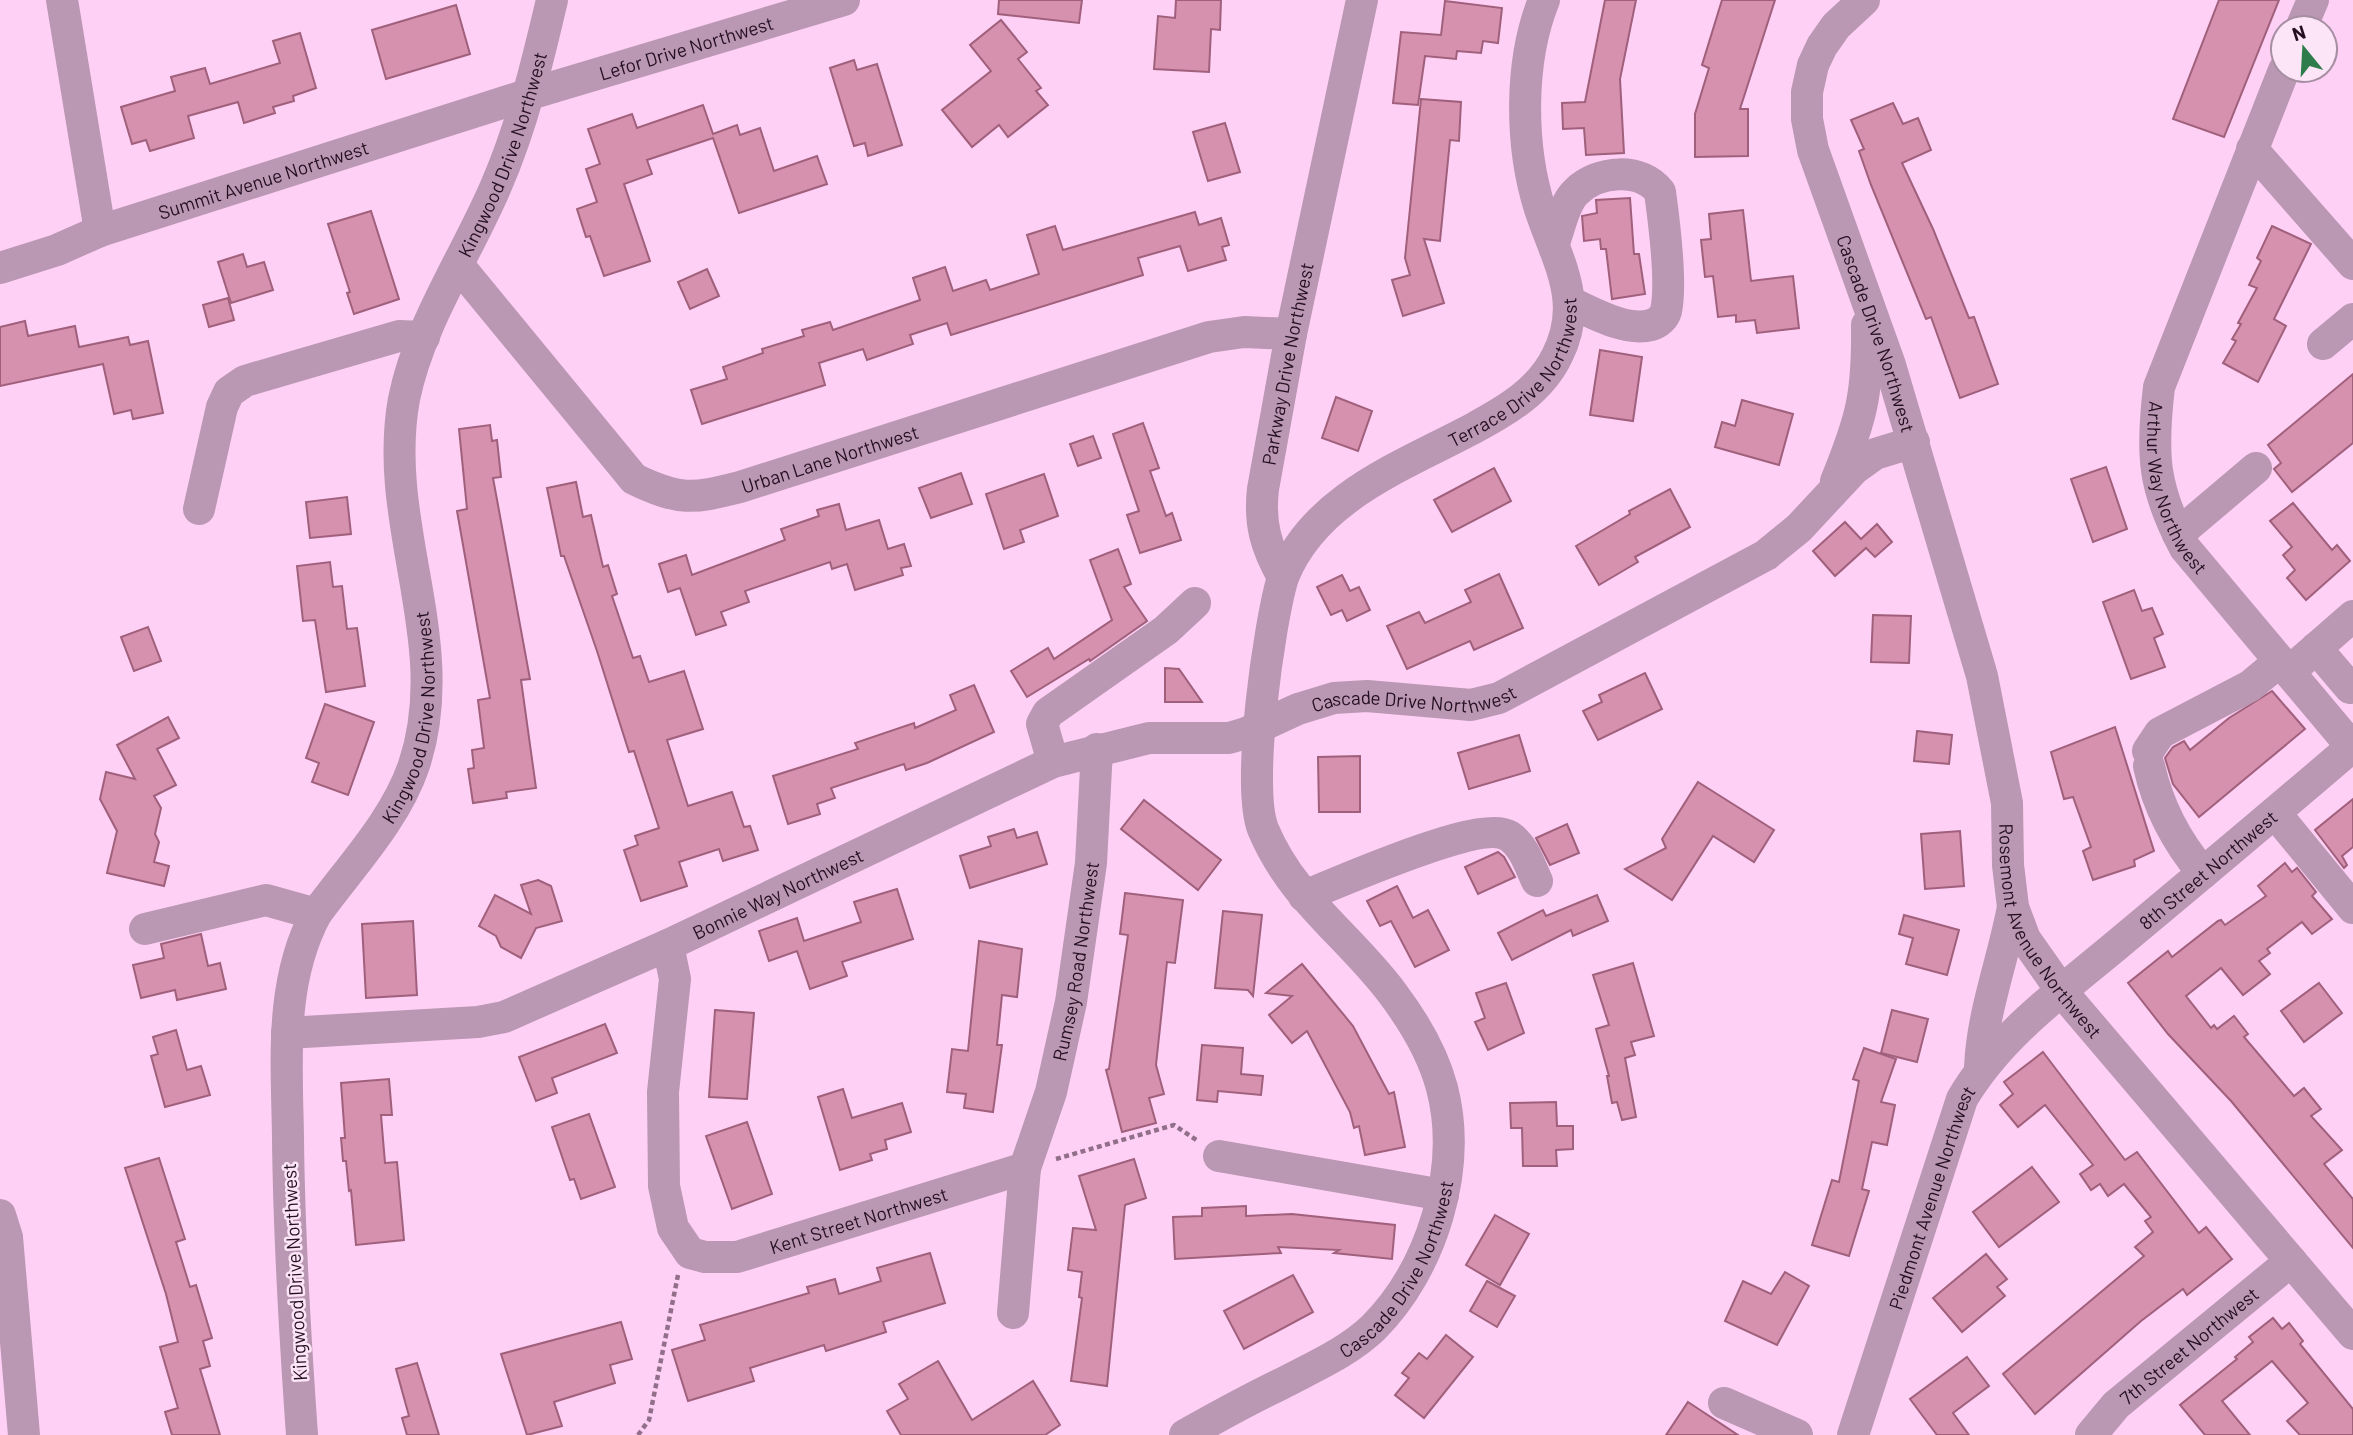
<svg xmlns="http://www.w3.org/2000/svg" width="2353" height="1435" viewBox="0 0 2353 1435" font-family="Barlow,sans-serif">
<rect width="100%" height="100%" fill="#ffd0f5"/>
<g fill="#d591ad" stroke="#a0607c" stroke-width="2">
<polygon points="999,0 1082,0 1079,23 998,14"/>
<polygon points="1176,0 1221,0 1220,30 1211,29 1209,72 1154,69 1158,16 1175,18"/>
<polygon points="1605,0 1636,0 1620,79 1624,153 1586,155 1584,128 1563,129 1562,103 1585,102"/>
<polygon points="1722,0 1775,0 1740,109 1748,109 1748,156 1695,157 1695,114 1709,68 1702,65"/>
<polygon points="2219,0 2279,0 2224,137 2173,119"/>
<polygon points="1445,1 1502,8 1498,43 1483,41 1481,53 1457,51 1456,59 1425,56 1418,105 1393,103 1401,32 1441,35"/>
<polygon points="456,5 470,54 386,79 372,30"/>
<polygon points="1001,20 1027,52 1018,59 1041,88 1036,91 1048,105 1008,137 999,125 972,147 942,110 991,71 970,45"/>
<polygon points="300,33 316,88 293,96 294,101 273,107 275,113 244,123 238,102 188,116 194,138 150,151 146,140 132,144 121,107 175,91 171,77 205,68 210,84 280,63 273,41"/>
<polygon points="854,60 857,70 877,64 902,145 868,156 865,143 854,146 830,68"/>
<polygon points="1421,99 1461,102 1459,141 1450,140 1440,241 1424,239 1444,303 1403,316 1392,280 1410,275 1405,258"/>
<polygon points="1893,103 1903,124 1918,118 1931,150 1902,163 1933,229 1969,318 1974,317 1998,384 1960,398 1931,317 1926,319 1871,185 1859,151 1864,149 1851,120"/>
<polygon points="703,105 713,134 737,125 740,135 760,128 774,171 817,156 827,184 739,213 713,138 647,160 652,174 624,184 650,261 604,276 590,236 586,237 577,209 597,202 586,169 600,164 588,129 632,114 637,128"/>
<polygon points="1225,123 1240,172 1208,181 1193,132"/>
<polygon points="1630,198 1634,254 1639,254 1645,294 1612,299 1606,249 1601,249 1600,239 1584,241 1582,216 1597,213 1596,200"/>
<polygon points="1743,210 1751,281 1793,276 1799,328 1757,333 1755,320 1736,322 1736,315 1718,317 1713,276 1705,277 1701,240 1711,239 1709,214"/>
<polygon points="371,211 399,299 354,314 347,293 350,292 328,224"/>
<polygon points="1195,212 1199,225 1221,218 1229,245 1222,247 1226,260 1188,271 1180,246 1138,258 1143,275 951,335 947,323 910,335 913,344 867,360 863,349 819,363 825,385 702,424 691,390 727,379 723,367 763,353 762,349 804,336 802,330 830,322 833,330 920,300 913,278 945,267 953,291 986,280 990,290 1039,274 1027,235 1055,226 1063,250"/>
<polygon points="2272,226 2311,244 2274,319 2286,326 2258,382 2223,363 2236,341 2232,339 2241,324 2238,323 2257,288 2249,285 2261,261 2257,258"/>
<polygon points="243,254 247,267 264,262 273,290 231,303 218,262"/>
<polygon points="707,269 719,296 690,309 678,282"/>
<polygon points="228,298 234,320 209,327 203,305"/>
<polygon points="25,321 28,336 75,326 79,347 128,337 130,345 148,341 163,413 133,419 131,410 114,414 103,364 0,386 0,327"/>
<polygon points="1600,350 1642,357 1633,421 1590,415"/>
<polygon points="2353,374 2353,443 2292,492 2274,469 2281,463 2268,445"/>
<polygon points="1336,397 1372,411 1358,451 1322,438"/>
<polygon points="1742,400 1793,414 1779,465 1715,447 1722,422 1735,426"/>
<polygon points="1143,423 1159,468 1150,471 1166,516 1172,513 1181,540 1140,553 1127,515 1139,511 1113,434"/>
<polygon points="490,425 492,441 497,440 501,477 493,478 530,679 521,680 536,788 506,792 507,798 473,803 468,769 474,768 472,750 484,748 478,700 490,698 457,511 467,509 459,429"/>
<polygon points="1093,436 1101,458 1078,466 1070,444"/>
<polygon points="2106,467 2127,529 2093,542 2071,479"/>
<polygon points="1494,468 1511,501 1452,532 1434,500"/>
<polygon points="961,473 972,504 931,518 919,488"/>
<polygon points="1044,474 1058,516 1020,530 1024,542 1004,549 986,494"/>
<polygon points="576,482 583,517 591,515 603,567 608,565 617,594 612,596 633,658 640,656 649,682 684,671 703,729 667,740 688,806 732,792 744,827 750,826 758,850 723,861 719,849 679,862 687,886 641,901 624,850 638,845 635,836 659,828 634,751 629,752 597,651 564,556 561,556 547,488"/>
<polygon points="1670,489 1690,527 1635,557 1638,562 1599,585 1576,546 1630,514 1629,511"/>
<polygon points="347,497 351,534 310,538 306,502"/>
<polygon points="2293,503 2332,550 2337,545 2350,561 2306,600 2287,578 2295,570 2283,555 2292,547 2270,521"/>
<polygon points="839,504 846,530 879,520 888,549 904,544 911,566 901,568 903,575 855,590 847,564 832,569 830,562 745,591 749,602 721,612 726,625 696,635 680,588 668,592 659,564 686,555 692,575 785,540 781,529 819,516 817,510"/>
<polygon points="1845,522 1861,539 1877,524 1892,542 1875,557 1866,548 1835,576 1813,551"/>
<polygon points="1118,549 1131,584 1124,587 1147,621 1090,661 1089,659 1027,697 1011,671 1048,648 1054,659 1112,620 1090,560"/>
<polygon points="330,562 333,587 342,586 347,629 357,628 365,686 326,692 315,620 303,621 297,566"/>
<polygon points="1499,574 1523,628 1474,650 1470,641 1407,669 1387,626 1419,612 1425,623 1471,602 1465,590"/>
<polygon points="1342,575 1350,591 1359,587 1370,610 1347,621 1342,610 1331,615 1317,587"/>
<polygon points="2134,590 2142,611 2152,608 2163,634 2154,638 2165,667 2131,679 2103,602"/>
<polygon points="1873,615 1911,616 1909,663 1871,662"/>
<polygon points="148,627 161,661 134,671 121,637"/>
<polygon points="1165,668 1179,669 1202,702 1165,702"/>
<polygon points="1645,673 1662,709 1598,740 1583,711 1602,702 1599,695"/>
<polygon points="974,685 994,732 927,763 906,770 904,764 831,788 835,798 817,804 820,814 788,824 773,776 858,749 855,743 914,723 915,728 956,710 950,695"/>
<polygon points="2272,691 2305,729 2199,817 2173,784 2165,758 2173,747 2184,741 2190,750 2229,718"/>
<polygon points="325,704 374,722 348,795 312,782 319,763 306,758"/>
<polygon points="168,717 179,738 157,749 176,785 154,796 161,808 155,834 159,842 154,862 169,866 164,886 107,873 117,831 100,799 106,772 135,779 117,745"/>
<polygon points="2115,727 2154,851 2134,860 2135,866 2093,880 2083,851 2091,847 2073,797 2064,799 2051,752"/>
<polygon points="1917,731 1952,735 1949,764 1914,761"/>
<polygon points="1519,735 1530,771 1469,789 1458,753"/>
<polygon points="1360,756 1360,812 1319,812 1318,757"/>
<polygon points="1698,782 1774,830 1754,862 1713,836 1672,900 1625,869 1666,848 1662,839"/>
<polygon points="2353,799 2353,847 2342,856 2347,865 2344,868 2315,830"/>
<polygon points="1144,800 1221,860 1198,890 1121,829"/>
<polygon points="1567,824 1579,853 1550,865 1536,838"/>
<polygon points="1014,829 1017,838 1037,832 1047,864 970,888 960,856 991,846 988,837"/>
<polygon points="1960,831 1964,886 1925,889 1921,834"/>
<polygon points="1498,852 1504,857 1515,877 1478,894 1465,867"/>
<polygon points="2285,863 2292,872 2297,868 2316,892 2312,896 2332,919 2312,934 2302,922 2267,949 2270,953 2259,961 2270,974 2243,995 2221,968 2186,996 2211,1028 2214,1025 2217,1029 2234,1016 2248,1034 2244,1037 2294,1096 2304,1088 2321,1109 2311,1116 2342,1150 2324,1164 2353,1199 2353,1248 2231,1101 2168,1034 2128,983 2168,951 2172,957 2218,921 2221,920 2225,925 2266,896 2258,886"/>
<polygon points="538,880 551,886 562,921 536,928 521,958 501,947 496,936 479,926 495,895 531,914 521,885"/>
<polygon points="1397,886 1413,918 1428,910 1449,950 1415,967 1391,921 1380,926 1367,901"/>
<polygon points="897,889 913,939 842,962 847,976 810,989 797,951 769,961 759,931 797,918 804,941 861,922 854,902"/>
<polygon points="1125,893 1183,900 1175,963 1167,962 1156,1065 1164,1094 1149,1098 1156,1123 1122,1132 1106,1070 1109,1069 1128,935 1120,934"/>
<polygon points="1597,895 1608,921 1573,936 1571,930 1512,960 1498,933 1543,910 1546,916"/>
<polygon points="1223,911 1262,915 1253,996 1248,990 1215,988"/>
<polygon points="1904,915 1959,930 1947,975 1906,964 1913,938 1899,934"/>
<polygon points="413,921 417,995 366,998 362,924"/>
<polygon points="201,934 208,966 220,963 226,989 177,1000 175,990 141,998 133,965 164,958 161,944"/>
<polygon points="979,941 1022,949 1017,997 1002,995 997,1045 1002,1045 993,1112 964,1108 966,1094 947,1092 952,1049 968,1051"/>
<polygon points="1633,963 1654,1036 1631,1042 1635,1055 1625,1058 1636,1117 1622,1120 1617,1102 1612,1103 1607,1076 1609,1076 1596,1029 1609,1025 1593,975"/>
<polygon points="1302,964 1353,1026 1389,1094 1394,1092 1405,1147 1365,1155 1359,1126 1354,1128 1350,1112 1307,1031 1292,1043 1269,1015 1292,996 1266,993"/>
<polygon points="1506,983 1524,1033 1488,1050 1475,1022 1485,1018 1476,993"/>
<polygon points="2319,983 2342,1013 2304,1042 2281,1011"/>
<polygon points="715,1010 754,1013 747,1099 709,1097"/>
<polygon points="1892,1010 1928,1019 1917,1062 1881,1053"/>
<polygon points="605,1024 617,1053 552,1078 557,1093 536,1101 519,1057"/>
<polygon points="176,1030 187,1070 201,1066 210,1095 165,1107 151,1056 158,1054 153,1037"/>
<polygon points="1202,1045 1243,1048 1241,1074 1263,1076 1261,1095 1218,1091 1217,1102 1197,1100"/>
<polygon points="1864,1048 1896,1059 1881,1102 1895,1105 1887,1145 1872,1142 1862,1189 1869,1191 1849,1256 1812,1245 1832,1180 1839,1182 1859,1081 1853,1079"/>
<polygon points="2043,1052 2125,1160 2137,1152 2199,1233 2206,1227 2232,1259 2187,1295 2183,1289 2141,1321 2035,1414 2003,1374 2144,1256 2135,1247 2153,1232 2145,1221 2151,1217 2124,1184 2108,1196 2100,1184 2091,1190 2080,1174 2093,1165 2045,1105 2018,1127 2000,1105 2013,1094 2004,1082"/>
<polygon points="389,1079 392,1115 381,1115 385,1163 397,1162 404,1240 356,1245 351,1190 349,1191 346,1161 343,1161 341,1138 345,1138 341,1083"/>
<polygon points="843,1089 852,1118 902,1103 911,1132 885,1140 887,1149 870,1154 872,1160 840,1170 818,1097"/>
<polygon points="1556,1102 1557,1126 1573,1126 1573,1149 1556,1150 1557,1166 1523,1166 1522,1128 1511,1128 1510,1103"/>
<polygon points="589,1114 615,1187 581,1199 574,1179 570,1180 552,1127"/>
<polygon points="747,1122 772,1194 732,1209 706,1136"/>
<polygon points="159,1158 185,1239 176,1242 190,1287 196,1285 212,1338 203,1341 210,1366 200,1369 220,1435 172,1435 165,1412 178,1408 160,1347 178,1342 166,1294 125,1168"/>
<polygon points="1134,1159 1146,1198 1125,1205 1107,1386 1071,1381 1082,1298 1079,1297 1082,1272 1068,1270 1073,1228 1096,1230 1079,1176"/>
<polygon points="2032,1167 2059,1202 1999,1247 1973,1212"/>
<polygon points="1246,1206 1246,1216 1292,1214 1395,1225 1392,1259 1334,1253 1339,1250 1278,1247 1281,1253 1175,1259 1173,1217 1202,1216 1202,1208"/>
<polygon points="1495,1215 1529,1234 1500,1285 1466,1265"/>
<polygon points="930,1253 945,1303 883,1322 886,1332 826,1351 824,1345 750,1368 754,1381 688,1401 672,1350 705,1340 700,1325 809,1293 807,1287 835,1279 839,1294 881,1281 877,1268"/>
<polygon points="1986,1254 2007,1279 1997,1287 2005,1296 1962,1332 1933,1298"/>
<polygon points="1785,1272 1809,1286 1777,1345 1725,1321 1743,1281 1771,1294"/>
<polygon points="1293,1275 1313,1312 1244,1349 1224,1311"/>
<polygon points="1487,1281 1515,1296 1497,1327 1470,1311"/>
<polygon points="2273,1318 2282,1329 2289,1323 2303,1341 2300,1344 2353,1409 2353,1435 2300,1435 2287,1421 2308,1403 2272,1361 2222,1401 2250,1435 2205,1435 2180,1405 2237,1359 2235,1357 2253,1342 2249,1337"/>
<polygon points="621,1322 632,1359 610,1365 615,1383 554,1402 562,1426 527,1435 501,1354"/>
<polygon points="1446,1335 1473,1357 1424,1418 1395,1395 1409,1378 1402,1373 1419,1353 1427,1359"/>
<polygon points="1967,1357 1989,1386 1953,1413 1969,1435 1937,1435 1910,1399"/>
<polygon points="938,1361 972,1420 1033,1381 1060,1425 1045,1435 901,1435 887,1411 908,1399 899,1384"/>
<polygon points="417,1363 439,1435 407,1435 402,1418 409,1416 396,1369"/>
<polygon points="1688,1402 1738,1435 1666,1435"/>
</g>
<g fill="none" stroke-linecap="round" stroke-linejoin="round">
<g stroke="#916f8a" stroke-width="4.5" stroke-dasharray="5 3.5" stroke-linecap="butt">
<polyline points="1056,1159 1174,1125 1198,1141"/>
<polyline points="638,1435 649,1420 678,1275"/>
</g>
<g stroke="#ba97b3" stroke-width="32">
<polyline points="62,0 100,231"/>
<path id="s1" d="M 1864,0 L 1836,26 L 1822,46 L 1813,65 L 1807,92 L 1807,119 L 1813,150 L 1890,365 L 1982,676 L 2007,803 L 2008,865 L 2013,907 L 2025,939 L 2063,993 L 2353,1334"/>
<polyline points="2301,28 2313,0"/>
<path id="s2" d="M 2284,70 L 2159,387 C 2151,455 2153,488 2185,548 L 2352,747"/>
<polyline points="2252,149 2353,264"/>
<path d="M 1554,243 C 1560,227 1564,203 1576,192 C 1598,170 1641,167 1660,192 C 1664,221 1672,284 1666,311 C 1664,318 1658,323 1651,325 C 1625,332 1592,312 1569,302"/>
<path id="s3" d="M 458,265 L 634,479 C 680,501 692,499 740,487 L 1209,337 L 1244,332 L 1291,334"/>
<path id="s4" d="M 0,268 L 57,250 L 100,231 L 530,94 L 844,0"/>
<polyline points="2323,344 2353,319"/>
<path d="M 1836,481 C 1862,418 1868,393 1867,325"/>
<polyline points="199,509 222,407 229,392 245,381 399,336 424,337"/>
<polyline points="2178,534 2256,468"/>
<path id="s5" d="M 1283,577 C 1315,497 1403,466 1474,428 C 1507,410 1540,391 1557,356 C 1585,301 1557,261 1540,209 C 1520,146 1519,62 1544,0"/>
<polyline points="2316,648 2350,688"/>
<polyline points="2289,672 2353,616"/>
<polyline points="2148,751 2160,733 2250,686 2280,661"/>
<polyline points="1053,762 1042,724 1048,713 1166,630 1195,603"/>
<path d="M 2149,766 C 2158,807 2176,841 2203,873"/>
<polyline points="2275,813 2353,908"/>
<path d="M 1304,896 C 1338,883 1481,818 1509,836 C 1524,846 1530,866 1537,881"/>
<polyline points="145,929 266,900 316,914"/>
<path id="s6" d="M 668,945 L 675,979 L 663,1092 L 664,1186 L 673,1228 L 690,1253 L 705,1257 L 737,1257 L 1025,1168"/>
<path id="s7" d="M 287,1033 L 478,1022 L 504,1017 L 668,945 L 1053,762 L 1149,738 L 1229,738 L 1246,733 L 1298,709 L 1334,698 L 1367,696 L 1471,705 L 1499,698 L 1766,555 L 1799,528 L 1854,469 L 1875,454 L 1914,442"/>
<path d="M 1980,1068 C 1982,1013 2003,961 2013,907"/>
<polyline points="1219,1156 1443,1195"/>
<polyline points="0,1215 7,1237 24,1435"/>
<path id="s8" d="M 1013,1313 L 1025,1168 L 1051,1092 L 1071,1002 L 1091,863 L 1097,749"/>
<polyline points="1724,1403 1797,1435"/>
<path id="s9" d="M 302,1435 C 295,1336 289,1237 288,1138 C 287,1063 279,983 316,914 C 350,867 395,821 414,765 C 455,642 381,525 404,399 C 419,324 466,256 496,186 C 522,126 537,64 552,0"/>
<path id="s10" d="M 1185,1435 C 1217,1417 1250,1399 1283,1383 C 1313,1367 1348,1352 1373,1328 C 1432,1269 1463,1169 1442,1088 C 1433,1054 1414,1022 1393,994 C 1350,936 1292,899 1263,829 C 1246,786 1269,624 1283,577 C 1266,547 1259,524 1263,489 L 1291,334 L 1362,0"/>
<path id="s11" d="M 1853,1435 L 1962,1099 C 2000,1034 2066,988 2124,939 C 2201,875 2277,811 2353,746"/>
<path id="s12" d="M 2091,1435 L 2116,1405 L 2291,1261"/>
</g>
</g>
<g text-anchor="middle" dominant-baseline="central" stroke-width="5" stroke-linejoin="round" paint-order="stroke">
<g font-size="19" fill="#240f20" stroke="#fde5f8">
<text stroke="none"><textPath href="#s4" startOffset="721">Lefor Drive Northwest</textPath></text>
<text stroke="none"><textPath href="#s9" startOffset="1339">Kingwood Drive Northwest</textPath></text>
<text stroke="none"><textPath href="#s4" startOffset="278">Summit Avenue Northwest</textPath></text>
<text stroke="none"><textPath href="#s1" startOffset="364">Cascade Drive Northwest</textPath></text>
<text stroke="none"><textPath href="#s10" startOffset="1269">Parkway Drive Northwest</textPath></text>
<text stroke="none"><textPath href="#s5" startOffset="320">Terrace Drive Northwest</textPath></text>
<text stroke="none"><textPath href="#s3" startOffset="481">Urban Lane Northwest</textPath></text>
<text stroke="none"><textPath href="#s2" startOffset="446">Arthur Way Northwest</textPath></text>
<text stroke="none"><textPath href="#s7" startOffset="1195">Cascade Drive Northwest</textPath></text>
<text stroke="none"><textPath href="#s9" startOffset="751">Kingwood Drive Northwest</textPath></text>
<text stroke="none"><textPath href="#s11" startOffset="691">8th Street Northwest</textPath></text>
<text stroke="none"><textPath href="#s7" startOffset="518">Bonnie Way Northwest</textPath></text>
<text stroke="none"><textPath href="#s1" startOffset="992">Rosemont Avenue Northwest</textPath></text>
<text stroke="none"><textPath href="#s8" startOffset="359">Rumsey Road Northwest</textPath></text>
<text stroke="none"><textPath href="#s11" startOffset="250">Piedmont Avenue Northwest</textPath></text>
<text stroke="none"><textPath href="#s6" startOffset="490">Kent Street Northwest</textPath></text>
<text stroke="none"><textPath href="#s10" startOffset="280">Cascade Drive Northwest</textPath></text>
<text transform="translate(294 1272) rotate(-93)">Kingwood Drive Northwest</text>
<text stroke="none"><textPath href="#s12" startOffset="133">7th Street Northwest</textPath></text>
</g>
</g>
<g transform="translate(2304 49) rotate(342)"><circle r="33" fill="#fde5f8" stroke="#a68fa2" stroke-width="2"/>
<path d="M0-5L12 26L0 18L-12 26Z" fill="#2e7c4b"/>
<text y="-10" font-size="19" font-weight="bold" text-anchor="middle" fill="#240f20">N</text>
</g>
</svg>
